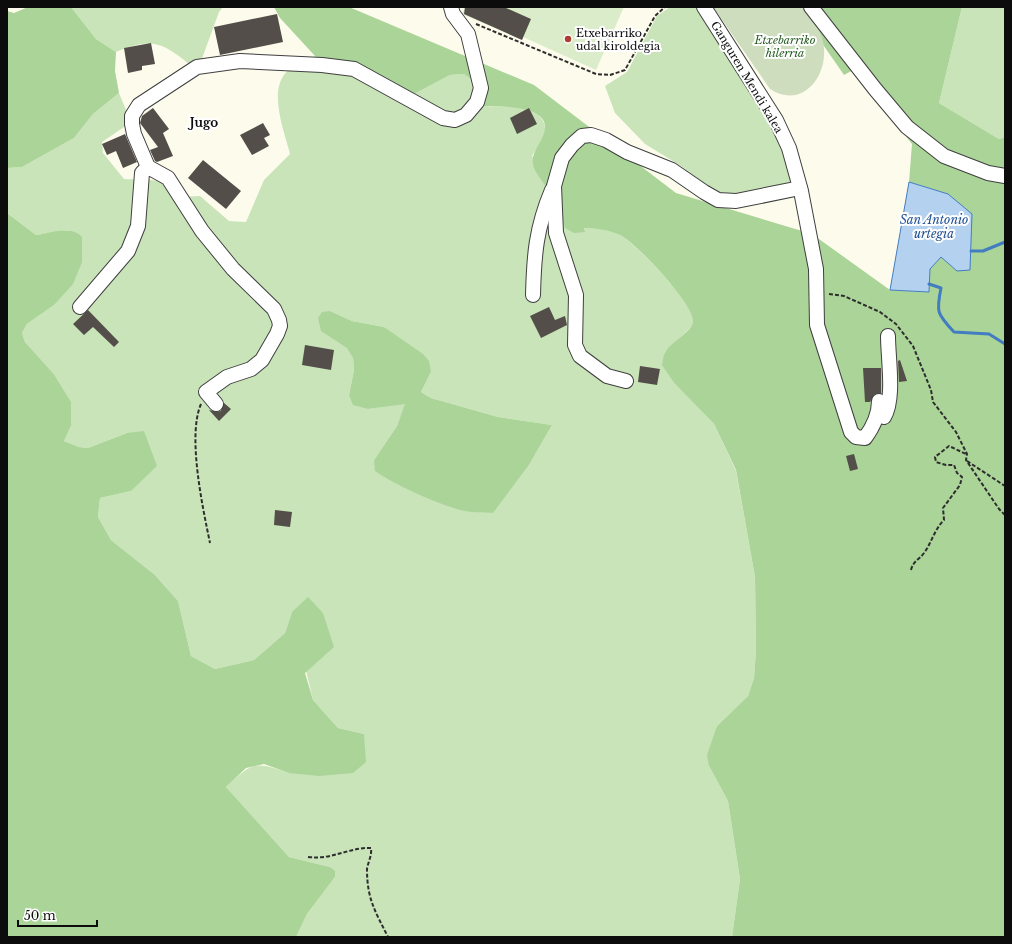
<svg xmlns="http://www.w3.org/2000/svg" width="1012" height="944" viewBox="0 0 1012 944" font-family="'Libre Baskerville',serif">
<rect width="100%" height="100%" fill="#fdfcec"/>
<g fill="#c9e4b9" fill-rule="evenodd">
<path d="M 71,7 L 223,7 L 219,12 L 200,64 L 189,64 C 161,41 150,38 116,52 L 96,39 Z"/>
<polygon points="670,7 698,7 777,131 795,181 739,194 716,192 681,166 645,144 615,113 605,86 627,72 657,16"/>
<polygon points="962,7 1005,7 1005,137 999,139 939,103"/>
<path d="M 315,56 L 328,64 L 416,93 L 450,75 L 464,74 L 473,81 L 484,106 C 502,107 547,103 545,131 C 544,139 536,149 532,156 L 585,231 L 584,228 C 597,228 608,229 620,235 C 635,243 698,307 693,323 C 690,330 671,346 665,352 L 675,384 L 714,424 L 736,471 L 755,577 L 756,650 L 754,678 L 748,696 L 717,726 L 709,766 L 728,801 L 740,879 L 732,937 L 296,937 L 307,914 L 335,877 L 330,867 L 289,857 L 226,787 C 253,762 254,761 289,773 L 364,734 L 338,728 L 313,700 L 292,612 L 285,633 L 254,660 L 215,669 L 191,656 L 178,601 L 155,575 L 111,540 L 98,517 L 100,498 L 131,491 L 127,433 L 88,448 L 79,447 L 64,441 L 71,426 L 53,373 L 25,342 L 22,333 L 27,324 L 54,305 L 69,230 L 36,235 L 7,213 L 7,168 L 22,167 L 74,138 L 93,114 L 119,93 L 126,110 L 127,125 L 102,142 L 103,153 L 124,179 C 149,180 162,176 178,197 L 200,196 L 229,221 L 246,222 L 264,180 L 290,154 C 284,130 266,86 290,69 C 297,64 307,60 315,56 ZM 330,311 L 352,321 L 384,327 L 431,372 L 421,392 L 431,398 L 498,417 L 552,425 L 529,465 L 493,512 L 374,460 L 397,426 L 406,403 L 368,409 L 349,395 L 354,370 L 353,358 Z"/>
</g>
<g fill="#abd499">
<polygon points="28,7 71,7 96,39 116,52 115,71 119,93 93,114 74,138 22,167 7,168 7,11 14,13"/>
<path d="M 274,7 L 349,7 L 534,85 L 676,193 L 812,234 L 890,290 L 929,292 L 930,269 L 941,257 L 957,271 L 948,194 L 909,182 L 912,144 L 853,70 L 844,75 L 797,7 L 962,7 L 939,103 L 999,139 L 1005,137 L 1005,937 L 732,937 L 740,879 L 728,801 L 709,766 L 707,755 L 717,726 L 748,696 L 754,678 L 756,650 L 755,577 L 736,470 L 714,424 L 675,384 L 662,365 C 663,361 663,356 665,353 C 669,343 691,333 693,322 C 695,305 636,243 620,235 C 608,230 597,228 584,228 L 585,232 L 574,233 L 565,228 C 562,218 559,206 554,197 C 548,188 534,173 533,164 C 531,152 541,144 544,133 C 553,104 499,107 484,106 L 479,101 L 473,81 L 464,74 L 450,75 L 416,93 L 398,96 L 328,64 L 315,56 L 280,18 Z"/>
<path d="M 7,213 L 36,235 C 52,233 71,225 82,237 L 82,262 L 73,284 L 54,305 L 27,324 L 22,333 L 25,342 L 53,373 L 71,402 L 71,426 L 64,441 L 79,447 L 88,448 L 127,433 L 144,431 L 157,466 L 131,491 L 100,498 L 98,517 L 111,540 L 155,575 L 178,601 L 191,656 L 215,669 L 254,660 L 285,633 L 292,612 L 308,597 L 323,613 L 334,647 L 305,673 L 313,700 L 338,728 L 364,734 L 366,762 L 353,773 L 319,776 L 289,773 L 264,764 L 246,768 L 226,787 L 289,857 L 330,867 L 335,871 L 335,877 L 307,914 L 296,937 L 7,937 Z"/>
<path d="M 330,311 L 352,321 L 384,327 L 423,354 L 429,361 L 431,372 L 421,392 L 431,398 L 498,417 L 552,425 L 529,465 L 493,513 C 484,512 474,513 465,511 C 441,506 395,485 375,471 L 374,460 L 397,426 L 405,404 L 368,409 L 353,405 L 349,395 L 354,370 L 353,358 L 347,348 L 321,331 L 318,318 L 322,312 Z"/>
</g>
<path fill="#cfddbf" d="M 713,7 L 803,7 C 808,16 818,26 821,35 C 834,69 805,112 770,89 Z"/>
<polygon fill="#dbecca" points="465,7 624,7 596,70 523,37 522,40 462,14"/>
<polygon fill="#b5d1f0" stroke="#427cc1" points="909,182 948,194 972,214 970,270 957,271 941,257 930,269 929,292 890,290"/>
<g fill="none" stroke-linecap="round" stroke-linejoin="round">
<g stroke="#427cc1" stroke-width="3">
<polyline points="971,251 983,251 1005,242"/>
<path d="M 929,284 L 941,288 C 936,312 937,314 954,332 L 989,334 L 1005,344"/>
</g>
</g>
<g fill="#534e49">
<polygon points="465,7 504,7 531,19 522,40 464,14"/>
<polygon points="277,14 283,42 220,55 214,27"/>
<polygon points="151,43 155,64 142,66 142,70 128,73 124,48"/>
<polygon points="153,108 169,129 163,133 173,156 157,162 155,161 150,150 158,147 140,123 142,116"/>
<polygon points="529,108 537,124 517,134 510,118"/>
<polygon points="263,123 270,135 264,138 269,146 252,155 240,135"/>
<polygon points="125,134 137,162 123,168 116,151 107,155 102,144"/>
<polygon points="203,160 241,191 226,209 188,178"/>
<polygon points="549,307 555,320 565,316 567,325 541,338 530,316"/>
<polygon points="88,310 119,342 114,347 93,327 84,335 73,324"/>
<polygon points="305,345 334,350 331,370 302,365"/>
<polygon points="900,360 907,381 899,382 898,361"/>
<polygon points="640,366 660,369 657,385 638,382"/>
<polygon points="863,368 881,368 881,393 875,394 870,402 865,402"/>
<polygon points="224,403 231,409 219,421 209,410 217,412 221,411"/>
<polygon points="854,454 858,469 850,471 846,456"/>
<polygon points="275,510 292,512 290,527 274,525"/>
</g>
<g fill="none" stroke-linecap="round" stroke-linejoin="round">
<g stroke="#3f3f3f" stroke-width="16">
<g id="minor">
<path d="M 704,7 L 776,120 L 789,148 L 801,191 L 816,269 L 817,325 L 851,432 L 856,437 L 865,438 C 873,427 879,415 879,401"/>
<polyline points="811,7 875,89 907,127 944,156 988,173 1005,176"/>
<path d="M 533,295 C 534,255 536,228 552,190"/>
<polyline points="80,307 128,251 138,226 142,173 148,167"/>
<polyline points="626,381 607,376 580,356 575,345 576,295 556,233 554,186 562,158 572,145 582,136 591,135 606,140 627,152 672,170 704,192 718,200 736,201 800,188"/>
<polyline points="216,404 206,392 227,377 251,369 262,360 277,334 280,326 279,320 274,309 233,269 202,231 168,178 148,167 134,134 132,124 132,116 139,105 197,67 240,61 322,65 354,69 443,118 455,120 466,115 477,102 481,88 468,34 453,14 451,7"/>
<path d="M 884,417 C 895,398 888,359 888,336"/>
</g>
</g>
<g stroke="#2e2e2e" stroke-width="2" stroke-dasharray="4 2" stroke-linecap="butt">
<polyline points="476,24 596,74 610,75 625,70 655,16 665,7"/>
<polyline points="829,294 844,296 880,312 896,324 913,346 931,390 933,402 956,432 967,454 966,460 999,509 1005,515"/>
<path d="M 201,404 C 187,436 203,509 210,543"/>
<polyline points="967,461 1005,486"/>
<path d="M 911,570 C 913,561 919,560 924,553 C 932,542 934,530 944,520 L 943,508 L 960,485 L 962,477 L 957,473 L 954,465 L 946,465 L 936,462 L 935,457 L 949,446 L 966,454"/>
<path d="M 308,857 C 333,860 349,847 371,848 C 372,856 368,862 367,869 C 367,899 375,911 388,937"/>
</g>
<use href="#minor" stroke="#fff" stroke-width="14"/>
</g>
<circle fill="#af3d30" stroke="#fff" stroke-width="1.5" cx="568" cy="39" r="4"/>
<g text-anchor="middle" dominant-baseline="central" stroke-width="4" stroke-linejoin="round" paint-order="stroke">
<g font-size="11" fill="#0c0c0c" stroke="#fff" text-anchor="start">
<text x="576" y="33">Etxebarriko<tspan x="576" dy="13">udal kiroldegia</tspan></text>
</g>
<g font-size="11" font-style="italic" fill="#265d22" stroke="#fff">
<text x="785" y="40">Etxebarriko<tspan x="785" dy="13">hilerria</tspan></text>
</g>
<g font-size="11" fill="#0c0c0c" stroke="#fff">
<text transform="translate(747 77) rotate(59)">Ganguren Mendi kalea</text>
</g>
<g font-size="12" font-weight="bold" fill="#0c0c0c" stroke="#fff">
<text x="204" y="122">Jugo</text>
</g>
<g font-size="12" font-style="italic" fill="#205092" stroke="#fff">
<text x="934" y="219">San Antonio<tspan x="934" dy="14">urtegia</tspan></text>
</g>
</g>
<rect width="1012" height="944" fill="none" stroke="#0c0c0c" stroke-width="16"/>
<path d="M18 920v6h79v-6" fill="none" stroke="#0c0c0c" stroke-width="2"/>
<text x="24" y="920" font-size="12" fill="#0c0c0c" stroke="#ffffff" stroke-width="3" paint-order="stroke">50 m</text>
</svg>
